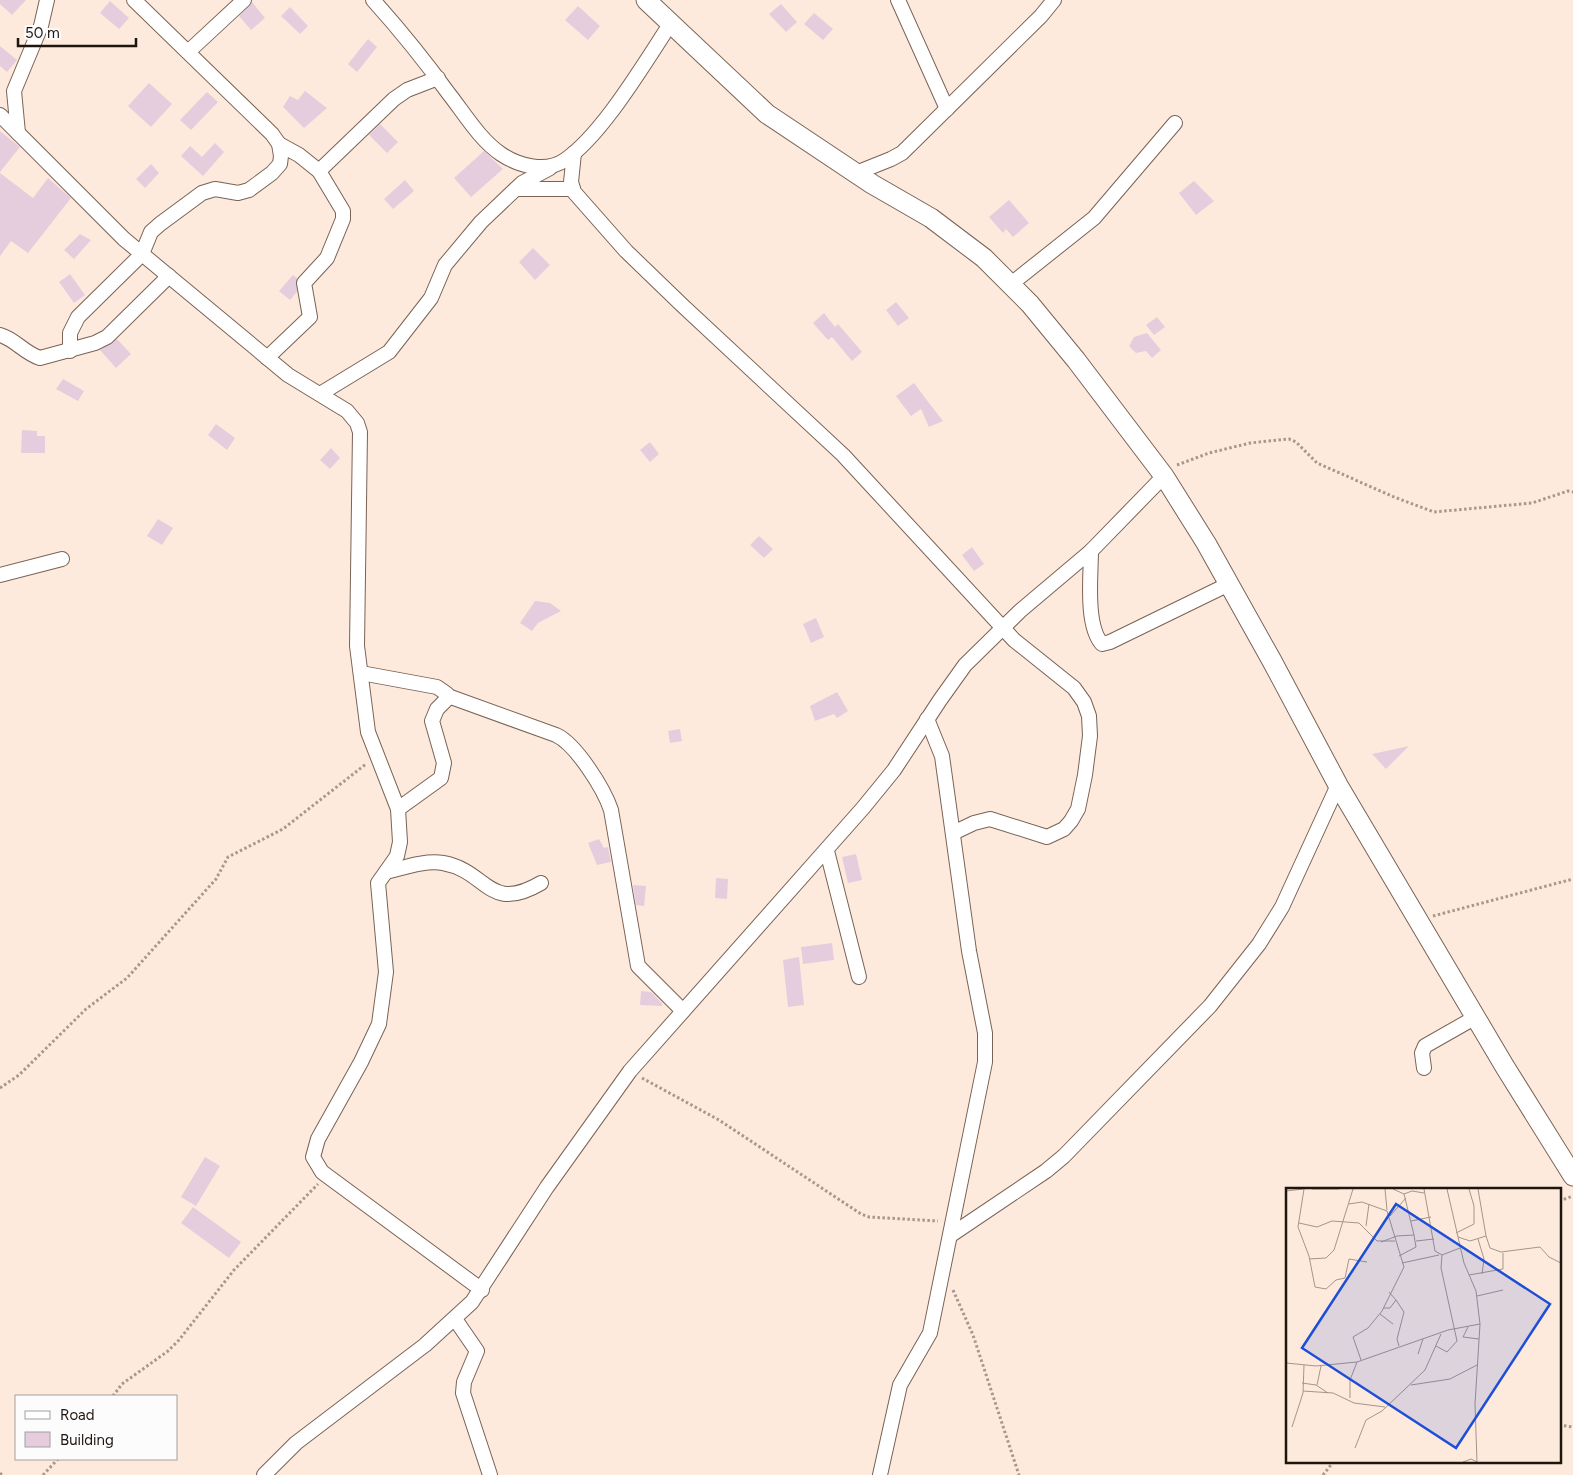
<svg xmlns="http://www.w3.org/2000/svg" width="1573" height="1475" viewBox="0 0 1573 1475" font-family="Figtree,sans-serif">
<rect width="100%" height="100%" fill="#feeadd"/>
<g fill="#e6cddd">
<polygon points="0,0 26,0 12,15 0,4"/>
<polygon points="110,1 129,18 119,29 100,13"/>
<polygon points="252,2 265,18 251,30 239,16"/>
<polygon points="781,4 797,22 786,32 769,14"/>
<polygon points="578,6 600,26 588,40 565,20"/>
<polygon points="290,7 308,26 300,34 281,16"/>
<polygon points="814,13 833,29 823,40 804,24"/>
<polygon points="368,39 377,47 357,72 348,64"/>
<polygon points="0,46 17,60 7,72 0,66"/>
<polygon points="149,83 172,104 151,127 128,106"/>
<polygon points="305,91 327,108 304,128 283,107 290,96 298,100"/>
<polygon points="207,92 218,102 191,130 180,120"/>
<polygon points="380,124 398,142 387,153 369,135"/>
<polygon points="0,131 20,147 0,172"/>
<polygon points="215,143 224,152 203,176 181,156 190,146 202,157"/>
<polygon points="484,151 503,169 471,197 454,178"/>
<polygon points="151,164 159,173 145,188 136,179"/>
<polygon points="0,173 33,198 48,178 71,198 28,253 11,241 0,256"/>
<polygon points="405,180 414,191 393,209 384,199"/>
<polygon points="1194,181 1214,201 1196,215 1179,193"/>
<polygon points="1009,200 1029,223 1013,237 1006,229 1003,233 989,217"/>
<polygon points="80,234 91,240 74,259 64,250"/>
<polygon points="533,248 550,265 535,280 519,262"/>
<polygon points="70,274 85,295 74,303 59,282"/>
<polygon points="293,275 297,278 297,292 290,300 279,291"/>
<polygon points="896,302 909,318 898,326 886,310"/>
<polygon points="824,313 835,327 838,324 862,352 852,361 832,337 828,340 813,323"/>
<polygon points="1157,317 1165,327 1154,335 1146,325"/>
<polygon points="1147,333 1161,350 1152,358 1146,351 1136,353 1129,346 1134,337"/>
<polygon points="117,339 131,354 116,368 100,350"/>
<polygon points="63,379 84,391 78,401 56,389"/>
<polygon points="914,383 929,403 943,421 929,427 921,409 911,416 896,396"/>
<polygon points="216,424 235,438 227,450 208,435"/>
<polygon points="22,430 37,431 37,436 45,436 45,453 21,453"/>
<polygon points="650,442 659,454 650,462 640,450"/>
<polygon points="331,448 340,458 330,469 320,460"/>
<polygon points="158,519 173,528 162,545 147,536"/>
<polygon points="759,536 773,549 764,558 750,545"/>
<polygon points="972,547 984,564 974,571 962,555"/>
<polygon points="535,601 550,603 561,611 538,623 532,631 520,623"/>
<polygon points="816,618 824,637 811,643 803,624"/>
<polygon points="837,692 848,711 837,718 834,714 815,721 810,706"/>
<polygon points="680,729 682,741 670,743 668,731"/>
<polygon points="1409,746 1386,769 1372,754"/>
<polygon points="599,839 604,848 608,847 611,862 597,865 588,843"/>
<polygon points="856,854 862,880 848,883 842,857"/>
<polygon points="716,878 728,879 727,899 715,898"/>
<polygon points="633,885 646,886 644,906 636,905"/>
<polygon points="832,943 834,960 803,964 801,947"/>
<polygon points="799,957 804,1005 788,1007 783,960"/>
<polygon points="641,991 651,992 662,1003 662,1006 640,1005"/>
<polygon points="205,1157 220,1166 196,1206 181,1197"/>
<polygon points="193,1207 241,1242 229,1258 181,1223"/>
</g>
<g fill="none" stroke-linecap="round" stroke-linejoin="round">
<g stroke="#786355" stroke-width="16">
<g id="street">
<path d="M 373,0 C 400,30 425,61 449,94 C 464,113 480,140 501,154 C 519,166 546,173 565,160 C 603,134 645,62 671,23"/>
<polyline points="898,0 947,109"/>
<polyline points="188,52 244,0"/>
<polyline points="0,115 124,239 288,375 347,411 357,423 360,432 357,646 368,732 398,809 400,842 397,856 378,883 386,972 379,1024 361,1062 318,1139 313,1157 322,1172 482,1290"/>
<polyline points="18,133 14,91 41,26 47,0"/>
<polyline points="574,153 571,182 574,192 626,251 683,306 843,455 1014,640 1074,688 1084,702 1089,716 1090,736 1085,775 1078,809 1071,821 1064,829 1047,837 990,819 974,823 953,833"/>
<polyline points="319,171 394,99 407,90 438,78"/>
<polyline points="856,173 891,159 902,153 1041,16 1054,0"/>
<polyline points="516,189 573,189"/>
<polyline points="1011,284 1094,218 1175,123"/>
<path d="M 0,335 C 15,339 24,353 40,358 L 95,343 L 107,337 L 169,276"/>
<polyline points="70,351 70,333 78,317 142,254 151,232 160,224 202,193 215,189 238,193 249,190 272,173 280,164 281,156 279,144 272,134 134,0"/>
<polyline points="267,358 310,317 304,283 327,258 343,219 343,211 319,171 299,155 279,144"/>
<polyline points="320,394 389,352 431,298 445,265 481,222 522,183 550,168"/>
<path d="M 1091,551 C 1091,574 1085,625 1102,644 L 1110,642 L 1229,584"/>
<polyline points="0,575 62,559"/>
<polyline points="361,673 437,687 447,694 448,698 437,709 432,721 444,763 441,778 398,809"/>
<path d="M 448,696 L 556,735 C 576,744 604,789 611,810 L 638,966 L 683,1011"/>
<polyline points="827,851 859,977"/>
<path d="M 386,872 C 403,868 425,860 443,863 C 488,871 488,914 541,883"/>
<polyline points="1424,1068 1422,1053 1425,1046 1476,1017"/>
<polyline points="951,1235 1046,1171 1064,1156 1210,1006 1259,944 1282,907 1338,785"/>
<polyline points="455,1319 477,1351 464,1382 463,1393 490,1475"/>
<polyline points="264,1475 296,1443 425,1345 472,1302 547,1187 630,1071 863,808 894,770 940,700 965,665 1020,611 1091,551 1164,476"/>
<polyline points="880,1475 900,1385 930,1333 985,1062 985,1033 969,951 942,756 927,719"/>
</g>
</g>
<g stroke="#786355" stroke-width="21">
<polyline id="secondary" points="646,0 767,114 872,184 931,218 984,258 1030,304 1076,360 1164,476 1206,543 1272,661 1338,785 1505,1067 1573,1176"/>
</g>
<g stroke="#a7978d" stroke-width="3" stroke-dasharray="2.5 2.5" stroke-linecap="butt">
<polyline points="1177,465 1209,453 1250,443 1289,439 1296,442 1317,463 1394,497 1434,512 1532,503 1568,491 1573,492"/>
<polyline points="1433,916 1573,879"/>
<polyline points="642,1078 719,1120 861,1214 869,1217 938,1221"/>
<polyline points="0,1088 19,1075 86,1009 127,978 216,879 228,857 283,829 366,764"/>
<polyline points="1559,1201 1573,1196"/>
<polyline points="953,1290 973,1335 1019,1475"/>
<polyline points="113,1396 122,1384 168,1351 179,1340 234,1270 318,1184"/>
<polyline points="1559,1425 1573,1427"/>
<polyline points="0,1473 2,1475"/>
<polyline points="43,1475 58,1459"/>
<polyline points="1323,1475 1334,1461"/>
</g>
<use href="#street" stroke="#fff" stroke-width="14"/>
<use href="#secondary" stroke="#fff" stroke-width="19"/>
</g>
<g transform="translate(1286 1188)">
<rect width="275" height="275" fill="#feeadd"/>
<path fill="none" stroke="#a4958b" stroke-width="1" d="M 18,1 L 12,39 L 23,68 L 29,99 L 40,101 L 50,92 L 59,90 L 63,71 L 81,74M 26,1 L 53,1M 99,1 L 101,22M 138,1 L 149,63 L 156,67 L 174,60M 161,1 L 178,75 L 190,103 L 194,136 L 189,216 L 191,274 L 185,271 L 177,274M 0,3 L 17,1M 118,6 L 126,3 L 138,5M 63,16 L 76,14 L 101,23 L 118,79 L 96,123 L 82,140 L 67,149 L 75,172M 104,28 L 120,10M 125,33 L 145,29M 13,35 L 31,39 L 46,33 L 73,35 L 91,53 L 109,53M 80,38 L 83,16M 170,45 L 188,36 L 188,18 L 183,1M 200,48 L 204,60 L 215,64 L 254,59 L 263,69 L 275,75M 172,49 L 184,53 L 200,48 L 192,1M 192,51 L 198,71 L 196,86M 130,53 L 148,51M 95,54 L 111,48 L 128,47 L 118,6 L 107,1M 113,68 L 130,59 L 128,47M 23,71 L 40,70 L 48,62 L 67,1M 116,75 L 153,67M 183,87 L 217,81 L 217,65M 191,108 L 217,102M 110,112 L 118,124 L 111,151 L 113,158M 97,120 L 104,120 L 110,112 L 103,104M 94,126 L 107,136M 182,139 L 177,149 L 193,151M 150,158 L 161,164 L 171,153 L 155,80 L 156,67M 132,166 L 137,151M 0,175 L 30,178 L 71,174 L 162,142 L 194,136M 16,195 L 30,197 L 42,205M 31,197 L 35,178M 125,197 L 164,191 L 191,177M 17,203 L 47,205 L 68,215 L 99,219M 64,210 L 64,192 L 71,174M 6,239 L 17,205 L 18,177M 69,260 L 80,232 L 96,223 L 139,182 L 155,146"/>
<path fill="#1d4ed8" fill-opacity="0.15" stroke="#1d4ed8" stroke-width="2.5" d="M 110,16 L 264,116 L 170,260 L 16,160 Z"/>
<rect width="275" height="275" fill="none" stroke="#1e150f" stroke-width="2.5"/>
</g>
<rect x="15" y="1395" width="162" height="65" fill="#fcfcfc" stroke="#a3a09d"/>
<rect x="25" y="1411" width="25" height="8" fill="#ffffff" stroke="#a3a09d"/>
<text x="60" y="1420" font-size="15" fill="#1e150f">Road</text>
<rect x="25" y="1432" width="25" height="15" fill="#e6cddd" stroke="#a3a09d"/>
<text x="60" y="1445" font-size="15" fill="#1e150f">Building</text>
<path d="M18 38v8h118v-8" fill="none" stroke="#1e150f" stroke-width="2.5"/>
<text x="25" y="38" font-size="15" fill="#1e150f" stroke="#fcfcfc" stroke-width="4" paint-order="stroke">50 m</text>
</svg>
